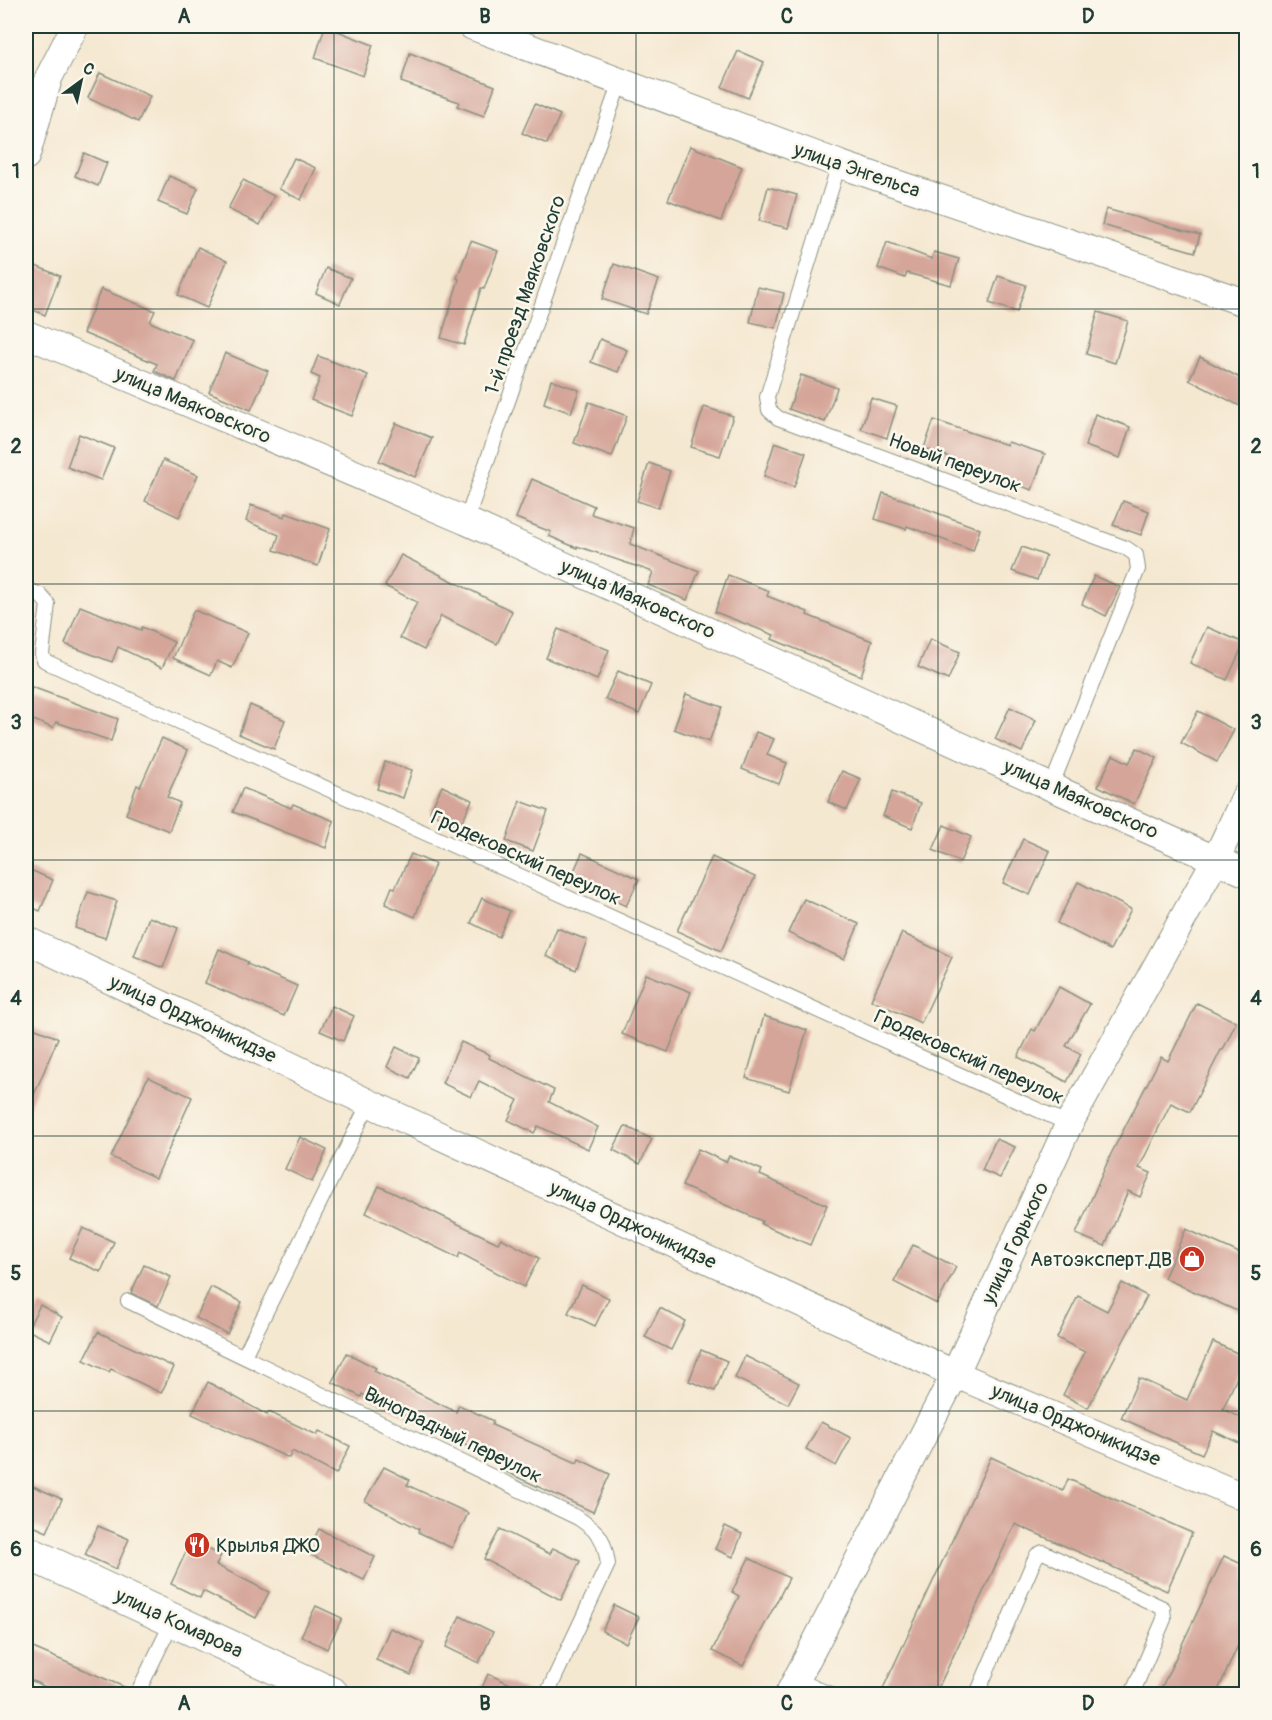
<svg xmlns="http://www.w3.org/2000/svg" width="1272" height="1720" viewBox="0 0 1272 1720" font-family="Pangolin,sans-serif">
<rect width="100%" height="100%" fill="#fbf7ec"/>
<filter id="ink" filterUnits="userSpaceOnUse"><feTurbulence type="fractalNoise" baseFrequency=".0167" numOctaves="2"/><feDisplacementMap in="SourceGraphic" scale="12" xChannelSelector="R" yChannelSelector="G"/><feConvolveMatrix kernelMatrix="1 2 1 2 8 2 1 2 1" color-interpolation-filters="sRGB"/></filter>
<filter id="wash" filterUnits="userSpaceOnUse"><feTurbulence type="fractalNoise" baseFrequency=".008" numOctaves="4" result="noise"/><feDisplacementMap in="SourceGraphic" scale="24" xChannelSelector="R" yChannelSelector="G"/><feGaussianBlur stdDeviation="1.35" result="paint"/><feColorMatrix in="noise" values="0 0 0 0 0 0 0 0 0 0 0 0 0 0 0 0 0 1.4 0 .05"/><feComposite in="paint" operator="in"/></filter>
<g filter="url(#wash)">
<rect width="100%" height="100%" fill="#f5e8d1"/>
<g id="blocks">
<g fill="#d5a599">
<polygon points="325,26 373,45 363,76 315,58"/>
<polygon points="738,51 764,62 748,98 722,87"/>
<polygon points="410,53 495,86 484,116 457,106 459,102 401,82"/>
<polygon points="100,73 150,96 138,122 88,98"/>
<polygon points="535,104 560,115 547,144 522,133"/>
<polygon points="690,146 742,167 721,221 668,200"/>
<polygon points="84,153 107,163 98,186 75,176"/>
<polygon points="294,158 316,168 301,200 279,189"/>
<polygon points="169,176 198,188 187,214 158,202"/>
<polygon points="243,180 274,196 260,225 228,209"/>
<polygon points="768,187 797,195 788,228 759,221"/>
<polygon points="1106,209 1200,235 1195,252 1102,225"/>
<polygon points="471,241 498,251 484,289 481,288 464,345 441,338 459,279 457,278"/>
<polygon points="887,242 932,259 934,252 959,259 951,285 907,273 905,278 878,268"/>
<polygon points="198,247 227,261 207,308 178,295"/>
<polygon points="26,262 60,276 45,315 26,307"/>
<polygon points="614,264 659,280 646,314 602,299"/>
<polygon points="326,268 351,278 340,304 316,293"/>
<polygon points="998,276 1026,285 1017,312 989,303"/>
<polygon points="758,287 784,293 776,328 750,322"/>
<polygon points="101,289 155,311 150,322 193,340 176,381 154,371 157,364 83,333"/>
<polygon points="1098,312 1128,321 1115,363 1086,354"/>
<polygon points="600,339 627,350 618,372 591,362"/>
<polygon points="225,353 268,371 251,410 209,392"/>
<polygon points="318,356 368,375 352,416 311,400 320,378 311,374"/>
<polygon points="1200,357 1246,381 1246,409 1189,380"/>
<polygon points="801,375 837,388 825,422 789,409"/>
<polygon points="551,380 579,390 571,413 544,403"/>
<polygon points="871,398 897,406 887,438 861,429"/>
<polygon points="589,402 627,416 612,457 574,443"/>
<polygon points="704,407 733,416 720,456 691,447"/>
<polygon points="1095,414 1130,427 1120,458 1085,446"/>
<polygon points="934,420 1007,445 1008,442 1045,454 1032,490 996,477 997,474 924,448"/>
<polygon points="396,423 432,438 415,477 379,461"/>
<polygon points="79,434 114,448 101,480 67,467"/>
<polygon points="775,442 806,453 794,487 764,476"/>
<polygon points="163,460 198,475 179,517 145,501"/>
<polygon points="649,463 670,471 658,508 637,501"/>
<polygon points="532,479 594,506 591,514 634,528 630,544 699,571 687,600 648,585 653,572 577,546 577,548 549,536 551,532 516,518"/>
<polygon points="883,493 914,503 913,504 980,529 973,551 907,526 906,529 875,519"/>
<polygon points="1123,501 1149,511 1141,535 1113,525"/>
<polygon points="251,505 285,517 286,513 330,529 318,566 274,550 279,535 246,521"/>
<polygon points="1022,547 1046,556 1037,580 1012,571"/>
<polygon points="401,555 512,611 497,644 441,616 424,650 400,638 417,602 385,586"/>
<polygon points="728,575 769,591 767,596 808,612 807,615 872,641 861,676 772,639 774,635 715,612"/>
<polygon points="1094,576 1120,587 1106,616 1082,604"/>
<polygon points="80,606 141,630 142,627 174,642 162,668 118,647 112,662 65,644"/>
<polygon points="194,610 248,633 232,668 217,661 211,675 173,658"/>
<polygon points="1207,627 1244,643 1227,680 1190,663"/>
<polygon points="558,629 609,650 597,680 546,658"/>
<polygon points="930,639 960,652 948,680 918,667"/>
<polygon points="618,671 651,685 639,714 605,699"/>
<polygon points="32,687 118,719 111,741 56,722 53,728 26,717 26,706"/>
<polygon points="686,694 722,707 709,742 674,729"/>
<polygon points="250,705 285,720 274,749 239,734"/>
<polygon points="1010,707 1036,720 1022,752 995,739"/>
<polygon points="1198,711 1234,730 1217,762 1181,743"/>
<polygon points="756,732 774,739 767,755 787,763 779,784 742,769"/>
<polygon points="162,738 188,750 167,797 180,803 169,831 126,814 137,785 140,787"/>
<polygon points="1137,748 1157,758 1134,804 1098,786 1113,755 1129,763"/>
<polygon points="385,762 412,770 403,798 377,789"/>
<polygon points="842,771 861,779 847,810 828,802"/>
<polygon points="442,786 472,800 460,826 430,812"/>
<polygon points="243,788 291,808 293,804 334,821 326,848 233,812"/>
<polygon points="892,792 921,803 912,828 883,816"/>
<polygon points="520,801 548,811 533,851 506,841"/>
<polygon points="944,825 971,837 960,862 933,850"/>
<polygon points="1023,839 1050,851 1030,895 1003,883"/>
<polygon points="582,853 639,879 626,906 570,880"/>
<polygon points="411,854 435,864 415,917 385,904 392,887 395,888"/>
<polygon points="712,857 755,877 721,951 677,931"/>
<polygon points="26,868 53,880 40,911 26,905"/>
<polygon points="1078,882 1131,909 1110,950 1057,923"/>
<polygon points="88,892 117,901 105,938 75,928"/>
<polygon points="482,898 510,911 499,937 471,923"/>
<polygon points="804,899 859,924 844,959 788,933"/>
<polygon points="149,917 178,928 163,968 134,956"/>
<polygon points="557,928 587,940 576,970 546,956"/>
<polygon points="902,933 952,957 921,1023 871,1000"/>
<polygon points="219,949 248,962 247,964 297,986 284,1016 205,983"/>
<polygon points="646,974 691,992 668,1052 622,1034"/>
<polygon points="1059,987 1090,1004 1066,1046 1081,1054 1067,1082 1018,1057 1032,1029 1035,1031"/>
<polygon points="1197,1003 1236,1022 1223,1050 1221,1050 1190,1112 1171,1103 1139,1168 1151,1173 1140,1197 1128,1191 1105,1246 1076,1234 1111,1154 1161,1057 1168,1061"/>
<polygon points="332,1006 354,1016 343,1041 320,1031"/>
<polygon points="764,1016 807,1030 789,1091 746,1078"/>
<polygon points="26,1025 58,1038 26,1114"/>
<polygon points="461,1042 490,1055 489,1058 554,1090 549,1102 598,1127 588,1149 538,1126 534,1133 508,1120 518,1100 479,1081 471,1097 442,1083"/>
<polygon points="396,1047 419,1058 410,1078 387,1067"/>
<polygon points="148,1077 192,1097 156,1178 111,1157"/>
<polygon points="625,1126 652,1139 640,1164 613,1150"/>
<polygon points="300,1137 327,1150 312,1182 285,1169"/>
<polygon points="996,1139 1015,1147 1000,1178 982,1170"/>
<polygon points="698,1149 726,1162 729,1156 762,1170 760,1175 827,1205 810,1245 761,1224 762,1221 682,1186"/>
<polygon points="379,1186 498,1243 501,1238 539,1258 524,1287 460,1253 458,1258 366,1213"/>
<polygon points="83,1228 114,1242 101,1272 69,1258"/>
<polygon points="1186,1229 1246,1256 1246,1315 1164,1278"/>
<polygon points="913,1245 956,1267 937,1304 894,1282"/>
<polygon points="144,1265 171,1277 158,1306 131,1293"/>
<polygon points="1122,1283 1147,1296 1088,1408 1063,1395 1085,1352 1057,1338 1078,1296 1107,1311"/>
<polygon points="582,1285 609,1298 595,1326 568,1313"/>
<polygon points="211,1287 242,1302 227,1334 196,1318"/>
<polygon points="40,1305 62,1317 50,1341 27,1330"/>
<polygon points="660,1308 685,1321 671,1350 645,1337"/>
<polygon points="98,1332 174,1367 161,1393 111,1369 109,1372 84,1360"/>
<polygon points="1213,1342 1246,1357 1223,1409 1246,1420 1246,1446 1213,1431 1202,1454 1121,1418 1139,1378 1187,1400"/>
<polygon points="701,1350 727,1361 715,1391 689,1381"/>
<polygon points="347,1353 376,1368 374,1371 456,1412 459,1405 493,1421 492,1425 577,1463 579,1459 610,1474 593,1512 504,1471 506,1465 362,1394 361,1397 332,1382"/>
<polygon points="745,1356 799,1383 788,1404 735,1378"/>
<polygon points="208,1382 267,1415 269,1412 317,1435 319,1431 350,1446 336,1474 292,1451 289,1458 192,1414"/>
<polygon points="821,1422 851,1438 836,1466 806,1449"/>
<polygon points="991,1457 1063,1491 1068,1479 1192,1533 1167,1591 1015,1524 935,1695 880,1695"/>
<polygon points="384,1467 410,1480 407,1485 468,1513 452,1548 418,1532 419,1529 365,1501"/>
<polygon points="26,1483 62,1499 47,1532 26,1523"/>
<polygon points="98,1526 129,1539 116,1569 85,1555"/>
<polygon points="725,1526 742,1534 733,1557 715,1549"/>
<polygon points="319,1529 375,1557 364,1580 307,1553"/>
<polygon points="500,1529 550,1554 553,1548 580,1561 561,1600 484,1559"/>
<polygon points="191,1541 221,1555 216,1565 269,1592 256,1618 203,1591 200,1598 171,1584"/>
<polygon points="1224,1556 1246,1566 1246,1627 1216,1695 1158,1695"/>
<polygon points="749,1558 789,1578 743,1666 712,1651 739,1596 732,1592"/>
<polygon points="614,1605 639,1617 626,1643 602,1631"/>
<polygon points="316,1606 342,1618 327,1649 301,1636"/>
<polygon points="460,1616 493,1632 479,1663 446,1647"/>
<polygon points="390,1628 424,1643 411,1675 376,1660"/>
<polygon points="26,1645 129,1689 128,1695 48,1695 50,1689 26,1678"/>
<polygon points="488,1674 535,1695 479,1695"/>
</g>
</g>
</g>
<g filter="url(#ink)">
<use href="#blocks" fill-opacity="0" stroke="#8a9282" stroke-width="1.5"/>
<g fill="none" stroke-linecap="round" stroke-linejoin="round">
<g stroke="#8a9282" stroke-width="16">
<g id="lane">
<polyline points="839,164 767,397 769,410 778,418 1126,548 1136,555 1138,569 1051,787"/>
<polyline points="466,521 620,82"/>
<polyline points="26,589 40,595 48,604 42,654 44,660 49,663 1069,1124"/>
<path d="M 128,1301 L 578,1518 C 600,1533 604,1537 608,1564 L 547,1694"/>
<polyline points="244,1356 369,1103"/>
<polyline points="797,1680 830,1694"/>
<polyline points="137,1694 173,1620"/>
<polyline points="977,1694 1033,1563 1037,1555 1043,1552 1163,1608 1164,1619 1132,1694"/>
<polyline points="1243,1694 1246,1686"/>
</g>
</g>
<g stroke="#8a9282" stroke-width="29">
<g id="street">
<polyline points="472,26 839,164 1246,303"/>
<polyline points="26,156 49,77 75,26"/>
<polyline points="26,334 466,521 1051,787 1246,873"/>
<polyline points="26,940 369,1103 955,1374 1246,1498"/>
<polyline points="789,1694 955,1374 1069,1124 1216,859 1246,795"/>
</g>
</g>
<g stroke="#8a9282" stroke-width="35">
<polyline id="highway" points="26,1552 332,1694"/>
</g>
<use href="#lane" stroke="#fff" stroke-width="14"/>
<use href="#street" stroke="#fff" stroke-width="27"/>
<use href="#highway" stroke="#fff" stroke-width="33"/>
</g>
</g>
<path fill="none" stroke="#1f3d34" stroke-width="1.5" stroke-opacity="0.55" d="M 334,26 L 334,1694M 636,26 L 636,1694M 938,26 L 938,1694M 26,309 L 1246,309M 26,584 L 1246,584M 26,860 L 1246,860M 26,1136 L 1246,1136M 26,1411 L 1246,1411"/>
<defs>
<g id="shop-disc" transform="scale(1.35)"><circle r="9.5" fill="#c8321e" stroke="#fbf7ec"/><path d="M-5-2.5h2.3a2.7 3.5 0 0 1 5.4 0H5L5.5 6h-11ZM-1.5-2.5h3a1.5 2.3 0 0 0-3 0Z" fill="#fff"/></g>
<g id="restaurant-disc" transform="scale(1.35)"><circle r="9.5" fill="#c8321e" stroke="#fbf7ec"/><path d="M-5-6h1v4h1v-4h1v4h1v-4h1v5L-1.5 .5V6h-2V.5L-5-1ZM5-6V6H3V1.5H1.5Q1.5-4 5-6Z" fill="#fff"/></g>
</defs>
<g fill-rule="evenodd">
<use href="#shop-disc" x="1192" y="1259"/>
<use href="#restaurant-disc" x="197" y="1545"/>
</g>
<g text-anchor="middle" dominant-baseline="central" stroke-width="5" stroke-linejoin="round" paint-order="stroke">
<g font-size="20" fill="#1f3d34" stroke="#fbf7ec">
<text transform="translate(857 170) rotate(19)">улица Энгельса</text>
<text transform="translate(525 295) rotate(-71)">1-й проезд Маяковского</text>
<text transform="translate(193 405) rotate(23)">улица Маяковского</text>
<text transform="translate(955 463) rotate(20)">Новый переулок</text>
<text transform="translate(638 599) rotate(24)">улица Маяковского</text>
<text transform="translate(1081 799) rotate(24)">улица Маяковского</text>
<text transform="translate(526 858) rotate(24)">Гродековский переулок</text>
<text transform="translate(193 1019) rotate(25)">улица Орджоникидзе</text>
<text transform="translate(969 1057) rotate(24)">Гродековский переулок</text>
<text transform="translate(633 1225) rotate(25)">улица Орджоникидзе</text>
<text transform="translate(1015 1243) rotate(-65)">улица Горького</text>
<text transform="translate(1076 1425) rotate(23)">улица Орджоникидзе</text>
<text transform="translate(453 1435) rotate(26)">Виноградный переулок</text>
<text transform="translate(179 1623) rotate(25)">улица Комарова</text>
</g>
<g font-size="20" fill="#1f3d34" stroke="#fbf7ec" text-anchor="end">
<text x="1172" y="1259">Автоэксперт.ДВ</text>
<text x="216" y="1545" text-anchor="start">Крылья ДЖО</text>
</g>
</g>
<rect width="1272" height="1720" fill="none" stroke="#fbf7ec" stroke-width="66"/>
<g transform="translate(81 81) rotate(33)" stroke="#fbf7ec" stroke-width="4.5" paint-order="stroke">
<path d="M0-4.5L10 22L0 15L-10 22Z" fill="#1f3d34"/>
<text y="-9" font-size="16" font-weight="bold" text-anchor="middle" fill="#1f3d34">С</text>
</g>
<rect x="33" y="33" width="1206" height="1654" fill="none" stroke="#1f3d34" stroke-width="2"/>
<g font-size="20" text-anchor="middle" font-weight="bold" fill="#1f3d34">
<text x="184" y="23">A</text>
<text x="485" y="23">B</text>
<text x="787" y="23">C</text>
<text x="1088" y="23">D</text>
<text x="16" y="178">1</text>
<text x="1256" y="178">1</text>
<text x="16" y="453">2</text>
<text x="1256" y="453">2</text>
<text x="16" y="729">3</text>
<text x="1256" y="729">3</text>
<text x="16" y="1005">4</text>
<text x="1256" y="1005">4</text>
<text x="16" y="1280">5</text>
<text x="1256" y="1280">5</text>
<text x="16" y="1556">6</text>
<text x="1256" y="1556">6</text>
<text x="184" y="1710">A</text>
<text x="485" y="1710">B</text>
<text x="787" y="1710">C</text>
<text x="1088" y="1710">D</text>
</g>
</svg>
